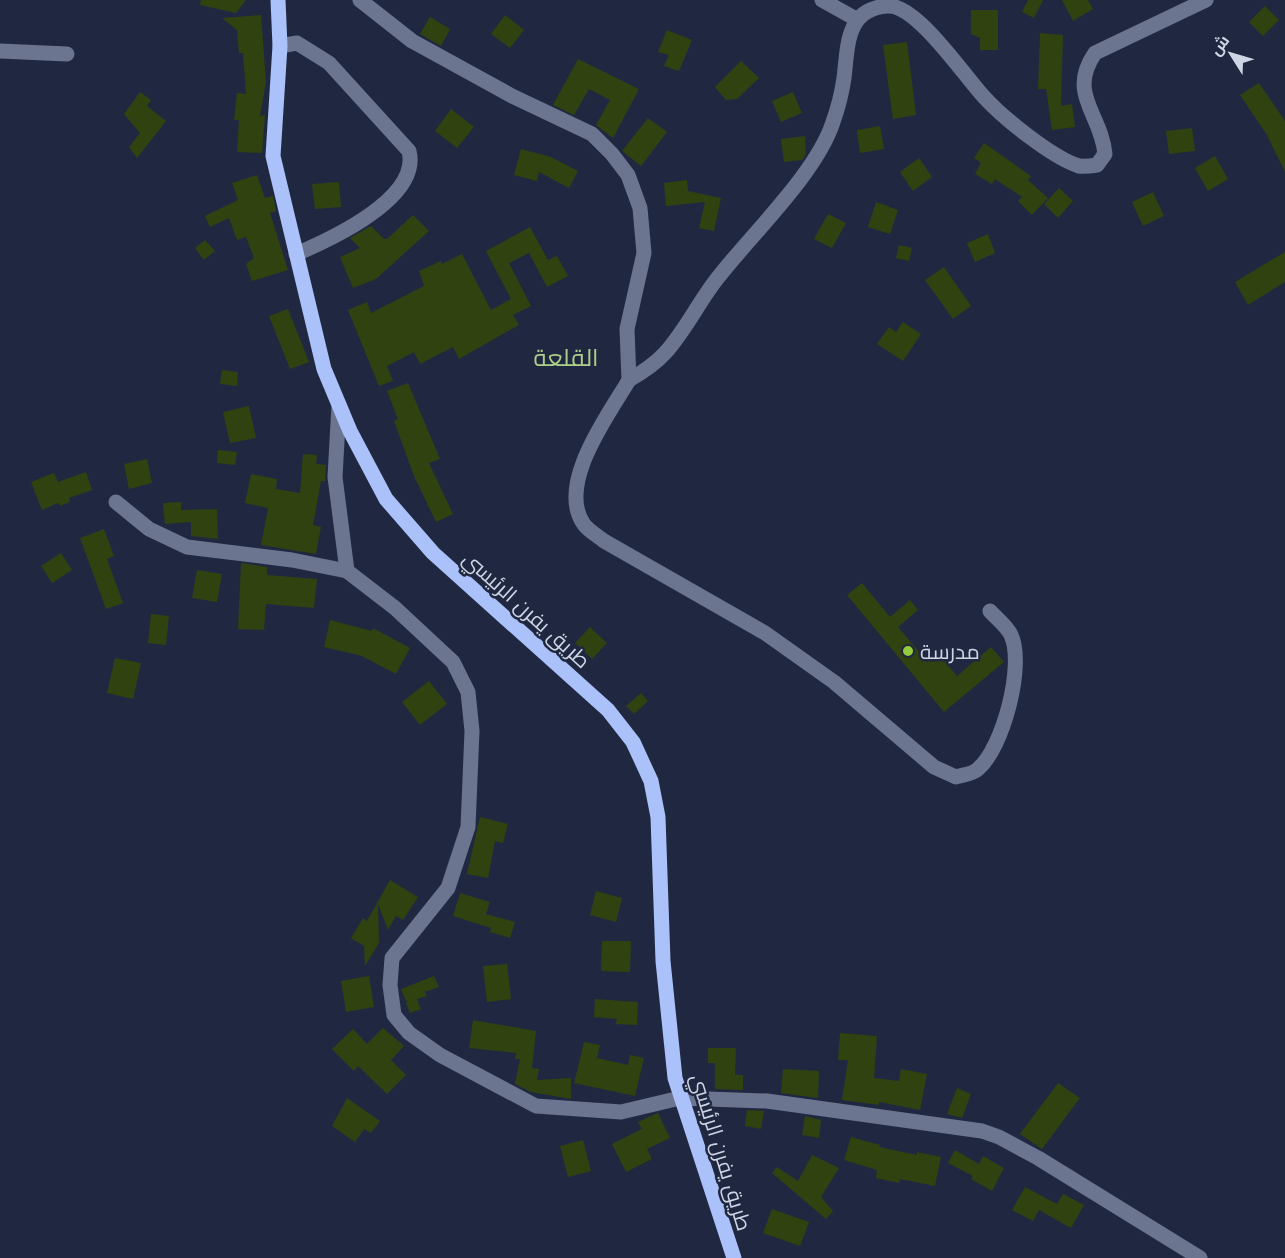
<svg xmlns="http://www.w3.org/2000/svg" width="1285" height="1258" viewBox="0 0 1285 1258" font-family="Quicksand,Cairo,sans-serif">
<rect width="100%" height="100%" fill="#202841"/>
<g fill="#2f4210">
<polygon points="201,0 246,0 236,13 200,5"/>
<polygon points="1028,0 1043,0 1034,18 1022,12"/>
<polygon points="1062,0 1088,0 1093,9 1073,21"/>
<polygon points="1265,6 1279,20 1263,36 1249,22"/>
<polygon points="971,10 998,10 998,50 980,50 980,38 971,34"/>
<polygon points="261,15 266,82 260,116 265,115 262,153 237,152 239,120 234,120 237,93 246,94 243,53 239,53 237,30 222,18"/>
<polygon points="505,15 524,30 510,48 491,34"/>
<polygon points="430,17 450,29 441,46 420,34"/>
<polygon points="667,30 692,40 679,71 664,66 669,55 658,52"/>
<polygon points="1040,33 1063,35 1061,106 1072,104 1075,127 1052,130 1046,89 1038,89"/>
<polygon points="907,42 916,115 893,119 883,45"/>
<polygon points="578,59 639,89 613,138 596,125 610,100 589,89 574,115 553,105"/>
<polygon points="741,61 759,78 737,99 726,100 715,87"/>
<polygon points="1259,83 1285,121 1285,172 1267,135 1240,95"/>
<polygon points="140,92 151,100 147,106 166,121 137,158 129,147 140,133 124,114"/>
<polygon points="793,92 802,113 781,122 772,101"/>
<polygon points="451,109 474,127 457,148 435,131"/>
<polygon points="648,118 667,132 641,166 622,151"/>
<polygon points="880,126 884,149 860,153 857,130"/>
<polygon points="1192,128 1195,151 1169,154 1166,131"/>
<polygon points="805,136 806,154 802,160 784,162 781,139"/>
<polygon points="984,143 1031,176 1028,180 1048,198 1032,215 1018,201 1022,197 995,179 992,184 975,174 981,163 974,158"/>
<polygon points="521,149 551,157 578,171 569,188 539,172 537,181 514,175"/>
<polygon points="1215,156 1228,179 1208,191 1195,168"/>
<polygon points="919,158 932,177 913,191 900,172"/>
<polygon points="257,175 265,198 273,196 276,211 270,213 288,270 252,281 246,264 254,258 246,237 237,240 229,218 210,227 205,216 238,200 232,183"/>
<polygon points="687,180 688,191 721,198 714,231 699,228 705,202 666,206 664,183"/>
<polygon points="339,182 341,207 315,209 312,184"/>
<polygon points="1059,188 1073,201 1058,218 1044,204"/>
<polygon points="1153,192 1164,216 1143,226 1132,202"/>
<polygon points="876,202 898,210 890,234 868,227"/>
<polygon points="828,214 846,223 832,248 814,239"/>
<polygon points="413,215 429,231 376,279 353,288 340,257 360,248 350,238 371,226 384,239 387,239"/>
<polygon points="530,227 548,260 557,256 568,276 547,287 529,253 509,263 531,306 513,315 519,325 459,359 453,347 420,364 414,352 387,366 393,381 379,386 348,310 367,302 371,313 424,286 419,271 441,261 442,264 462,254 491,310 511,299 486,251"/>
<polygon points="988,234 995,253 975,262 967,243"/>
<polygon points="205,240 215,251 204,260 195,248"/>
<polygon points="899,245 912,248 909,261 896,258"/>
<polygon points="1285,252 1285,282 1248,305 1235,282"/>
<polygon points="944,267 971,306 953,319 925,280"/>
<polygon points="288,309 309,362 290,369 269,316"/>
<polygon points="903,322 921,334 903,361 877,344 889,327 896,332"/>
<polygon points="222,370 238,372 237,386 220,384"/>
<polygon points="408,383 440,459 429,463 453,514 436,522 414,476 394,421 398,419 387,391"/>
<polygon points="249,406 256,438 230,443 223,412"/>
<polygon points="218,450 237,452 235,465 217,463"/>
<polygon points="303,454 317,455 316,464 326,465 325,481 321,481 313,525 321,527 316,554 261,545 268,508 245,503 251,474 277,479 276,489 300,493"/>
<polygon points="147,459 152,483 129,489 124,464"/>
<polygon points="86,472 92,490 69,498 70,502 60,506 58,503 42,510 31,482 54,473 58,482"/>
<polygon points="181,502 181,510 217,509 218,539 191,536 191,522 165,524 163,503"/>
<polygon points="104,529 114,556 107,559 123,603 106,609 80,538"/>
<polygon points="61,553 72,570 52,583 41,566"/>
<polygon points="241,563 267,567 267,575 317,579 314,608 266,604 264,630 238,629"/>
<polygon points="197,570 222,574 217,602 192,598"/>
<polygon points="862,583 890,617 910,600 918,610 898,627 926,660 936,651 957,676 991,647 1004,662 944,712 847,595"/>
<polygon points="151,614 169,616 166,645 148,643"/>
<polygon points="330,620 372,631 373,628 410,648 396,674 362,656 324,647"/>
<polygon points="590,627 607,643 592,659 575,643"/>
<polygon points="115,658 141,663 133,699 107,693"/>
<polygon points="429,681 447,704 420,725 402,702"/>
<polygon points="641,693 648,701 634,714 626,706"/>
<polygon points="480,817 508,824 503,843 495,841 488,878 467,874"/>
<polygon points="390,880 418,897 403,920 396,916 388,930 378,904 379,943 365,966 364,946 351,938 363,918 367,921"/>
<polygon points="596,891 622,898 616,922 590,915"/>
<polygon points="460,893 490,902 486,914 515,922 510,938 490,932 491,928 453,916"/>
<polygon points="602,941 631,941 630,972 601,971"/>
<polygon points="507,964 511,999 487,1002 483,966"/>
<polygon points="369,976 374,1007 346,1012 341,981"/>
<polygon points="434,976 439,987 425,992 427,996 417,999 421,1009 410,1013 406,1003 408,1001 406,1001 401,989"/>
<polygon points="595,999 638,1002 637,1025 616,1024 617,1019 594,1017"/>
<polygon points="473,1020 536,1031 532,1068 539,1069 537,1080 571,1078 571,1099 531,1092 515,1084 520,1059 515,1059 516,1053 469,1048"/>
<polygon points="383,1028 404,1046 391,1060 406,1075 387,1094 358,1066 354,1071 332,1049 353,1029 367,1044"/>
<polygon points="840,1033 877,1036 874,1078 899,1081 901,1069 927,1074 920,1110 879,1102 879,1105 842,1100 848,1060 838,1060"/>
<polygon points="584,1042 600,1045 597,1058 628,1065 630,1055 644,1058 635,1096 574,1083"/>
<polygon points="708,1048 736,1048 735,1075 743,1075 743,1090 715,1089 715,1063 708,1063"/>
<polygon points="783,1069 819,1071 818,1098 781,1093"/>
<polygon points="1058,1083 1080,1098 1042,1149 1020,1134"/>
<polygon points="957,1088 971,1094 962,1118 947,1114"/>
<polygon points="347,1098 380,1121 371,1133 364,1129 355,1142 332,1126"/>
<polygon points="747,1110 764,1111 761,1129 745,1126"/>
<polygon points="658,1113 670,1138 647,1149 652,1159 626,1172 612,1144 642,1129 638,1122"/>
<polygon points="805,1116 821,1120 819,1138 802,1135"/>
<polygon points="851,1137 880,1145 879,1147 917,1155 917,1152 941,1157 935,1186 900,1179 899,1183 876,1178 877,1170 844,1160"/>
<polygon points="583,1140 591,1171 568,1177 560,1146"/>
<polygon points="955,1150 979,1164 983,1156 1004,1168 992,1191 971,1179 973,1176 948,1163"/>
<polygon points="812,1155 839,1168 821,1197 833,1211 826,1219 772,1173 777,1167 798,1181"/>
<polygon points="1025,1187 1057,1204 1063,1194 1084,1205 1071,1228 1039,1210 1033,1221 1012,1210"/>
<polygon points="772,1209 809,1222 800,1246 763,1233"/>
</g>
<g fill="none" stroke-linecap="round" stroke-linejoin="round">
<g stroke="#6b7590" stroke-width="15">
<path d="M 360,0 L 412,41 L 512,96 L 592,134 L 612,154 L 628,175 L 640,208 L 644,253 L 627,329 L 629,380 C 643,372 655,364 665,353 C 686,330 700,299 720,275 C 754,232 817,172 833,122 C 838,108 842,92 844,78 C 848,45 846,9 887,6 C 916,3 965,77 984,97 C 1003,118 1053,158 1079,166 C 1085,167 1091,166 1097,165 L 1105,154 C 1101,113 1067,94 1095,53 L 1206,0"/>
<polyline points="822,0 856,19"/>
<path d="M 280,46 L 297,43 L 329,63 L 409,151 C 421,198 331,239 296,254"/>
<polyline points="0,51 67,54"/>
<path d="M 629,380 C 609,414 557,483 583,523 C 587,530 598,536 604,541 L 765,633 L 834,682 L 934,767 L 956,777 C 962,775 973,774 978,769 C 1003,748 1025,665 1011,635 C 1007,626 996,618 990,611"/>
<polyline points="339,405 335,477 347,571 395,608 453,662 468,692 472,731 468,827 448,888 392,958 390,985 394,1015 409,1033 440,1055 536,1106 621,1112 680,1098 767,1101 982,1131 999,1137 1038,1158 1200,1258"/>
<polyline points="116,502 149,529 187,547 292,560 347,571"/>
</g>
<polyline stroke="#abc1f9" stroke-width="15" points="278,0 280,46 273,156 324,369 350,431 386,499 433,553 608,710 633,742 651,781 658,817 663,961 675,1078 734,1258"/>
</g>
<circle fill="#95cc3b" stroke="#202841" stroke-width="2" cx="908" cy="651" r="6"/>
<g text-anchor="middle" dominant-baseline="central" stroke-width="5" stroke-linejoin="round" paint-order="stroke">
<g font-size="21" fill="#ced5e5" stroke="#202841">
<text transform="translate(527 609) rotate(42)">طريق يفرن الرئيسي</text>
<text transform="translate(722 1152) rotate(73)">طريق يفرن الرئيسي</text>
</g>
<g font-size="21" fill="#ced5e5" stroke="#202841" text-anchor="start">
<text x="920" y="651">مدرسة</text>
</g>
<g font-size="24" fill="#afcf89" stroke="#202841">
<text x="566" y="357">القلعة</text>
</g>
</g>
<g transform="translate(1231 54) rotate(307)" stroke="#202841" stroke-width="4.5" paint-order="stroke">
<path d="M0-4.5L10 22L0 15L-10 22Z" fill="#ced5e5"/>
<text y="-9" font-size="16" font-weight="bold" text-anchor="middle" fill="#ced5e5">ش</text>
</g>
</svg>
